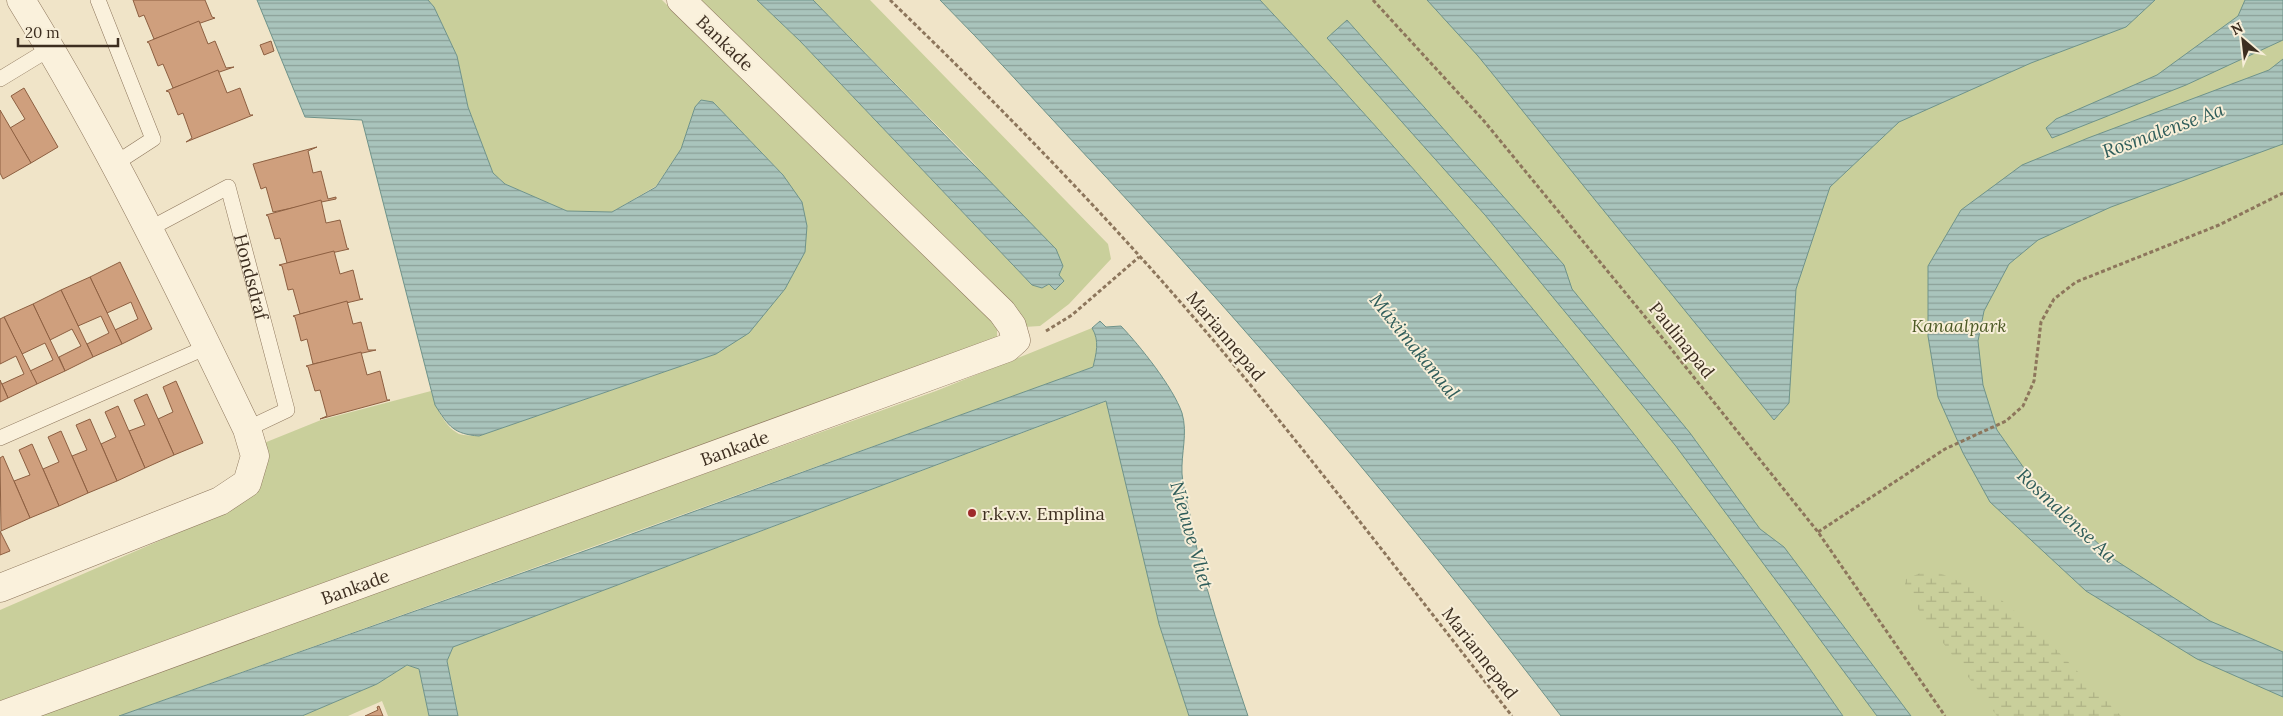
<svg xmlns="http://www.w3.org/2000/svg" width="2283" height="716" viewBox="0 0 2283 716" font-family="Lora,serif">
<defs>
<pattern id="wetland-marsh" width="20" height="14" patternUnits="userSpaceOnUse" patternTransform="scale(1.25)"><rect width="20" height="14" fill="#c9cf9b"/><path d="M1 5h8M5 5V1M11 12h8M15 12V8" fill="none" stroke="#aeb285"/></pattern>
<pattern id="water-rules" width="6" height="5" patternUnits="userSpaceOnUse" patternTransform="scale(1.25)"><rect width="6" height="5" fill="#a9c4bc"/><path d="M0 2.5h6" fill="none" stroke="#8ba098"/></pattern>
</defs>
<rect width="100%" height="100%" fill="#f0e4c8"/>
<g fill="#c9cf9b">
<path d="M 428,0 L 662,0 L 884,217 C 923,251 959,290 997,326 L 997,337 L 0,701 L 0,610 L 228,511 C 259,491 269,482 264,443 L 321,420 L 431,391 C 436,407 444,426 459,434 C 464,436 474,435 479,436 L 716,354 L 783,175 L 713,102 L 695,107 L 681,149 L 656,186 L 612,212 L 567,211 L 505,184 L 493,173 L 468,107 L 457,56 L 434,7 Z"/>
<polygon points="692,0 757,0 800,41 1032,285 1042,288 1049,284 1055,290 1059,275 972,161 813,0 870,0 1108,244 1111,259 1069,304 1040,326 1024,327"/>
<path d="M 1260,0 L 2283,0 L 2283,716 L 1843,716 C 1667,463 1471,225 1260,0 Z"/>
<path d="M 1092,328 C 1101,341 1096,353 1093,367 L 1039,387 L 119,716 L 28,716 L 936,391 Z"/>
<polygon points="1107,401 1159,624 1189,716 458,716 447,661 453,647"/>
<polygon points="407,665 419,669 429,716 388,716 382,701 348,716 302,716 377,684"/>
</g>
<polygon fill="url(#wetland-marsh)" points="1930,569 2000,599 2036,629 2121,716 1997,716 1904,590 1906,579"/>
<g fill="url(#water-rules)" stroke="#6f938a">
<path d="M 257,0 L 428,0 L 434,7 L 457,56 L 468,107 L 493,173 L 505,184 L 567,211 L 612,212 L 656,187 L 681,149 L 695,107 L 701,100 L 713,102 L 783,175 L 802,202 L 807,226 L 805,252 L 785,289 L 749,333 L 716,354 L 479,436 C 454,434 449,427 435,405 L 362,120 L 305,117 Z"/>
<polygon points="757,0 813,0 1056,249 1063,266 1059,275 1064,281 1055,290 1049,284 1042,288 1032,285 800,41"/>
<path d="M 940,0 L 1260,0 C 1471,225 1667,463 1843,716 L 1561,716 C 1409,518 1248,328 1077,146 C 1031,97 987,47 940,0 Z"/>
<polygon points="1427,0 2155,0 2126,27 2031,63 1899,122 1830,187 1796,289 1789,403 1774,420 1478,56"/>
<polygon points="2245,0 2283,0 2283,40 2186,85 2052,138 2046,128 2056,119 2157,75 2238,16"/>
<polygon points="1347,20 1564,265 1572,289 1690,433 1760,529 1784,547 1911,716 1877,716 1675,445 1485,215 1327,38"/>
<polygon points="2283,59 2283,144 2111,207 2038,240 2009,264 1984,311 1978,341 1983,385 1997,430 2031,478 2115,560 2210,621 2283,652 2283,697 2197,659 2086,591 1990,502 1963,453 1938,397 1928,336 1928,266 1961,210 2022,165 2088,138 2269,70"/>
<path d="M 1100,321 L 1106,327 L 1121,326 C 1140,346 1173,387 1182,413 C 1188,434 1181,452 1182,474 C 1183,487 1187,501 1190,515 C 1202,583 1226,650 1248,716 L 1189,716 L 1159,624 L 1106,401 L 453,647 L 447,661 L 458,716 L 429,716 L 419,669 L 407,665 L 377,684 L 302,716 L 119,716 L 607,543 L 1093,367 C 1096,354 1100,341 1092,328 Z"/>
</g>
<g fill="#cf9f7d" stroke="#8d5f41">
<polygon points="133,0 205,0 212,17 215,18 154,39 144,15 139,17"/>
<polygon points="199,21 208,44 215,41 226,68 234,67 173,88 163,64 158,66 149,43 147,42"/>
<polygon points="271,41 274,51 264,55 260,45"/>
<polygon points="218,70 227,93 240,88 250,115 253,115 186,142 192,138 183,113 178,115 169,92 166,91"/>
<polygon points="24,88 58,147 31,163 10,128 25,119 11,96"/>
<polygon points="0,110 31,163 3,179 0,173"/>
<polygon points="317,147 308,151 313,173 321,171 328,199 336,197 336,199 273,212 266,187 261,189 253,164"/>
<polygon points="321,200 326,223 340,220 347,248 349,249 287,263 280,238 275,239 268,216 266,215"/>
<polygon points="334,251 340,274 353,270 360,299 363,299 300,314 293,289 288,290 282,266 279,265"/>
<polygon points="120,262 152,329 122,344 115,330 138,319 131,302 107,313 90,277"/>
<polygon points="90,277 122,344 93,357 87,344 109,333 101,316 78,326 61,290"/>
<polygon points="61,290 93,357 65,371 59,357 81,346 72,329 50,340 33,304"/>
<polygon points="347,301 353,324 361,322 368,350 376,350 313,364 307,339 301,341 295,317 293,316"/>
<polygon points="33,304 65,371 37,384 30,371 53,360 45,343 22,354 4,317"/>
<polygon points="4,317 37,384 8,398 2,384 24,374 16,356 0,364 0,319"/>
<polygon points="361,352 367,375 380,371 387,400 390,400 320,419 327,416 320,390 315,391 308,367 306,366"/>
<polygon points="0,380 8,398 0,402"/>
<polygon points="176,381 203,443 174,455 158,419 173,412 163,387"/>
<polygon points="147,394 174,455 145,468 129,431 145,425 134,400"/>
<polygon points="118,406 145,468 117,481 101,444 116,437 105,412"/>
<polygon points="90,419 117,481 88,493 72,456 87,450 76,425"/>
<polygon points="61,431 88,493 59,506 43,469 59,462 48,437"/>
<polygon points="32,444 59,506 30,518 14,481 30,475 19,450"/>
<polygon points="3,456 30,518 1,531 0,458"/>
<polygon points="0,531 10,551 0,555"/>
<polygon points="379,706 383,716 365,716 378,710 377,707"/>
</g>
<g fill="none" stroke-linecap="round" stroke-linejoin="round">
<g stroke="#8d765c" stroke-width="16">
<g id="service">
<polyline points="98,0 153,139 116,163"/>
<polyline points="0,79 51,48"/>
<path id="s1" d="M 149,229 L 228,187 L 287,410 L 247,429"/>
<polyline points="0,438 207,347"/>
</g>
</g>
<g stroke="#8d765c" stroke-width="29">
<g id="minor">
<path d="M 0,588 L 220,501 L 247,483 L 255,456 L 247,429 C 177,283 106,138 21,0"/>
<path id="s2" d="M 0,716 L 1007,348 L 1016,340 L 1012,326 L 1002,312 L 681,0"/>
</g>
</g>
<g stroke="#8d765c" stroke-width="3" stroke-dasharray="4 2.5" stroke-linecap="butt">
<path d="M 890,0 C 1010,116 1127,236 1234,365 C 1329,480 1420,599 1512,716"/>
<polyline points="1373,0 1484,121 1656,330 1818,532 1945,716"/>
<polyline points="1046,331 1072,315 1139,257"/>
<polyline points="1818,532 1945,449 2006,421 2023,406 2034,381 2041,322 2054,299 2076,282 2219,225 2283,193"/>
</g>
<use href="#service" stroke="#faf1dc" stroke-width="15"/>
<use href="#minor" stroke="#faf1dc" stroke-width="28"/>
</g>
<circle fill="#9e2a2b" stroke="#f7eed8" stroke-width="2" cx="972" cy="513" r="5"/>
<g text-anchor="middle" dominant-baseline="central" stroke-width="4" stroke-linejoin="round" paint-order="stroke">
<g font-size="18" fill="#3d2e20" stroke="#f7eed8">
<text transform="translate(725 43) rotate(44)">Bankade</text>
<text stroke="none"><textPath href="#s1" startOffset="182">Hondsdraf</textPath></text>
<text transform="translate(1226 336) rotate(50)">Mariannepad</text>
<text transform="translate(1682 340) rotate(51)">Paulinapad</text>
<text stroke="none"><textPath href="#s2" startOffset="782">Bankade</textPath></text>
<text stroke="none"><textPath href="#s2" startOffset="378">Bankade</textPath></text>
<text transform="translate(1480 653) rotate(52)">Mariannepad</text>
</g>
<g font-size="18" font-style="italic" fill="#4d5a26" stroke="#f7eed8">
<text x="1959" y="325">Kanaalpark</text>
</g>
<g font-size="18" fill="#3d2e20" stroke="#f7eed8" text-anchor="start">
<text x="982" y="513">r.k.v.v. Emplina</text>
</g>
<g font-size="19" font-style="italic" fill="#2f5d5a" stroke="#f7eed8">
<text transform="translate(2163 130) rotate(-20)">Rosmalense Aa</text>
<text transform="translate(1415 346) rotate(51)">Máximakanaal</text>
<text transform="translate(2067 515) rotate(43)">Rosmalense Aa</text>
<text transform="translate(1192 535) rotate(74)">Nieuwe Vliet</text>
</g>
</g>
<g transform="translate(2243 40) rotate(332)" stroke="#f7eed8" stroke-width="4" paint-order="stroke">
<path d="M0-4L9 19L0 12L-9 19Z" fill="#3d2e20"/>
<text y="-8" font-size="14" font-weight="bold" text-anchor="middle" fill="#3d2e20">N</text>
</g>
<path d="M18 38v8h100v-8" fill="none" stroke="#3d2e20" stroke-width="2.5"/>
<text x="25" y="38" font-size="15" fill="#3d2e20" stroke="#f7eed8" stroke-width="4" paint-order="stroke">20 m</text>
</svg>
